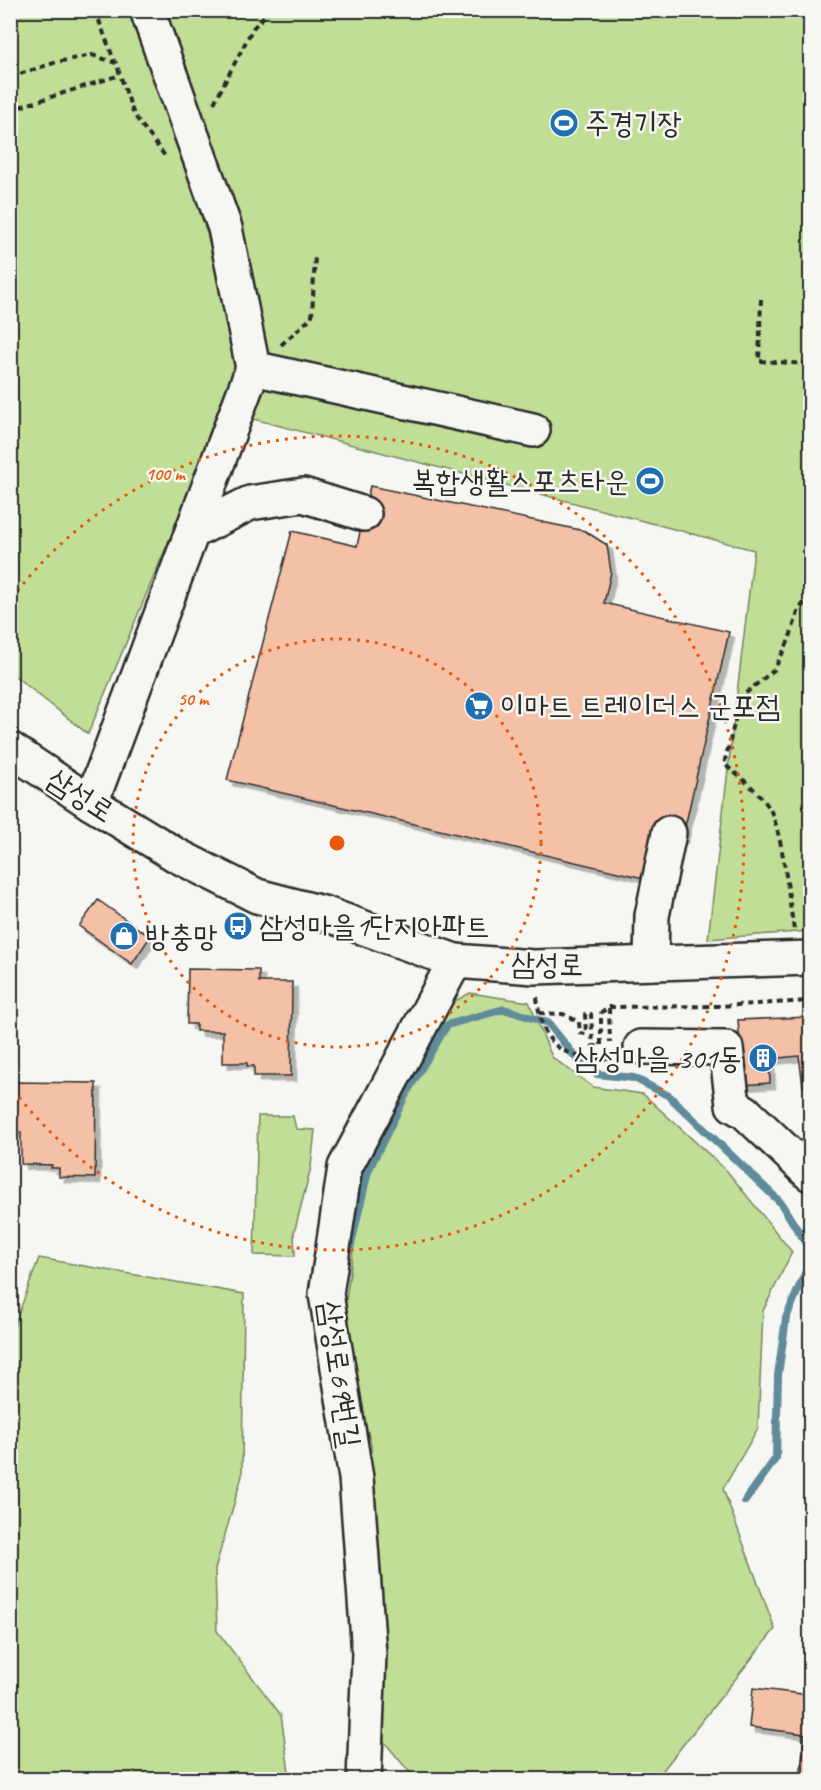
<svg xmlns="http://www.w3.org/2000/svg" width="821" height="1790" viewBox="0 0 821 1790" font-family="Caveat,'Poor Story',sans-serif">
<defs>
<filter id="shadow"><feDropShadow dx="5.5" dy="5.5" stdDeviation="0" flood-color="#0004"/></filter>
</defs>
<rect width="100%" height="100%" fill="#f6f6f2"/>
<filter id="ink" filterUnits="userSpaceOnUse"><feTurbulence type="fractalNoise" baseFrequency=".0167" numOctaves="2"/><feDisplacementMap in="SourceGraphic" scale="12" xChannelSelector="R" yChannelSelector="G"/><feConvolveMatrix kernelMatrix="1 2 1 2 8 2 1 2 1" color-interpolation-filters="sRGB"/></filter>
<g filter="url(#ink)">
<g fill="#c0de96" stroke="#768460" stroke-width="1.5">
<polygon points="10,11 810,11 810,931 708,939 754,550 223,411 88,734 11,673"/>
<polygon points="470,993 529,1002 552,1057 593,1087 643,1094 727,1171 792,1252 763,1311 758,1428 723,1489 775,1629 656,1779 415,1779 377,1733 371,1445 342,1327 369,1141 436,1011"/>
<polygon points="258,1116 293,1116 296,1129 315,1130 311,1167 294,1233 295,1256 254,1255"/>
<polygon points="39,1258 244,1294 242,1476 215,1569 217,1631 281,1715 290,1779 11,1779 11,1330 13,1329"/>
</g>
<g fill="none" stroke-linecap="round" stroke-linejoin="round">
<g stroke="#608b9a" stroke-width="8">
<polyline points="350,1248 368,1171 407,1092 447,1025 504,1009 548,1023 578,1060 597,1074 634,1078 669,1096 780,1202 810,1250"/>
<polyline points="745,1501 776,1458 778,1375 786,1318 810,1262"/>
</g>
</g>
<g fill="#f4c0a6" stroke="#2b2b2b" stroke-width="1.5" filter="url(#shadow)">
<polygon points="370,486 585,531 607,545 611,572 604,603 729,632 683,836 643,878 227,780 292,531 357,546"/>
<polygon points="98,900 150,937 132,964 79,926"/>
<polygon points="188,969 259,970 259,982 292,982 291,1076 254,1076 254,1066 247,1066 247,1063 223,1063 223,1031 196,1031 196,1024 187,1024"/>
<polygon points="810,1017 810,1097 803,1086 799,1056 769,1059 770,1083 743,1085 738,1020"/>
<polygon points="10,1082 96,1083 95,1178 59,1177 59,1168 51,1168 52,1165 21,1164 21,1133 14,1132 14,1126 10,1126"/>
<polygon points="753,1688 810,1695 810,1778 800,1777 805,1734 749,1727"/>
</g>
<g fill="none" stroke-linecap="round" stroke-linejoin="round">
<g stroke="#2b2b2b" stroke-width="38">
<g id="minor">
<polyline points="253,368 533,430"/>
<polyline points="192,532 250,503 303,495 364,514"/>
<polyline points="10,749 91,803 176,855 257,896 326,914 455,961 534,967 810,958"/>
<polyline points="91,803 253,368 225,228 147,10"/>
<polyline points="651,963 652,916 669,833"/>
<polyline points="641,1047 726,1048 733,1105 745,1112 810,1174"/>
<polyline points="364,1780 369,1654 356,1478 326,1294 345,1167 455,961"/>
</g>
</g>
<g stroke="#2b2b2b" stroke-width="4" stroke-dasharray="6 4.5" stroke-linecap="butt">
<polyline points="95,10 115,63"/>
<polyline points="10,77 57,62 92,55 116,63 134,115 165,156"/>
<polyline points="214,103 253,28 270,10"/>
<polyline points="10,110 120,75"/>
<polyline points="809,260 810,260"/>
<polyline points="761,299 759,361 810,364"/>
<polyline points="281,345 312,317 315,255"/>
<path d="M 794,929 C 788,899 783,829 768,806 C 756,789 740,777 724,764 L 741,697 L 774,670 L 789,640 L 799,609 L 810,596"/>
<path d="M 537,997 C 542,1048 562,1058 610,1059 L 610,1053"/>
<polyline points="609,1008 610,1042"/>
<polyline points="539,1013 563,1014 579,1022 580,1033 586,1034 585,1014 591,1014 593,1046 601,1046 601,1013 609,1007 719,1006 810,1001"/>
</g>
<use href="#minor" stroke="#f6f6f2" stroke-width="33"/>
</g>
</g>
<g fill="none" stroke="#e8590c" stroke-width="3" stroke-dasharray="3 6">
<circle cx="337" cy="843" r="204"/>
<path d="M12 598A407 407 0 1 1 12 1088"/>
</g>
<defs>
<g id="stadium-disc" transform="scale(1.5)"><circle r="9.5" fill="#1f6fb2" stroke="#f6f6f2"/><path d="M0-5a6.5 5 0 1 0 0 10a6.5 5 0 1 0 0-10ZM-3.5-1.8h7v3.6h-7Z" fill="#fff"/></g>
<g id="supermarket-disc" transform="scale(1.5)"><circle r="9.5" fill="#1f6fb2" stroke="#f6f6f2"/><path d="M-6-5.5h2.5l.6 2H6L4.5 2H-2.5L-4.4-4H-6ZM-1.5 3.2a1.3 1.3 0 1 0 .1 0ZM3 3.2a1.3 1.3 0 1 0 .1 0Z" fill="#fff"/></g>
<g id="bus-disc" transform="scale(1.5)"><circle r="9.5" fill="#1f6fb2" stroke="#f6f6f2"/><path d="M-5-6H5V4H4V6H2V4H-2V6H-4V4H-5ZM-3.5-4V0h7V-4ZM-3.5 1.2v1.5H-2V1.2ZM2 1.2v1.5H3.5V1.2Z" fill="#fff"/></g>
<g id="shop-disc" transform="scale(1.5)"><circle r="9.5" fill="#1f6fb2" stroke="#f6f6f2"/><path d="M-5-2.5h2.3a2.7 3.5 0 0 1 5.4 0H5L5.5 6h-11ZM-1.5-2.5h3a1.5 2.3 0 0 0-3 0Z" fill="#fff"/></g>
<g id="building-disc" transform="scale(1.5)"><circle r="9.5" fill="#1f6fb2" stroke="#f6f6f2"/><path d="M-4-6H4V6H1V3H-1V6H-4ZM-2.5-4.3h1.7v1.8h-1.7ZM.8-4.3h1.7v1.8H.8ZM-2.5-1h1.7V.8h-1.7ZM.8-1h1.7V.8H.8Z" fill="#fff"/></g>
</defs>
<g fill-rule="evenodd">
<use href="#stadium-disc" x="564" y="123"/>
<use href="#stadium-disc" x="650" y="481"/>
<use href="#supermarket-disc" x="479" y="706"/>
<use href="#bus-disc" x="238" y="926"/>
<use href="#shop-disc" x="124" y="936"/>
<use href="#building-disc" x="763" y="1058"/>
</g>
<g text-anchor="middle" dominant-baseline="central" stroke-width="5" stroke-linejoin="round" paint-order="stroke">
<g font-size="30" fill="#2b2b2b" stroke="#f6f6f2" text-anchor="start">
<text x="585" y="123">주경기장</text>
<text x="629" y="481" text-anchor="end">복합생활스포츠타운</text>
<text x="500" y="706">이마트 트레이더스 군포점</text>
<text x="259" y="926">삼성마을1단지아파트</text>
<text x="145" y="936">방충망</text>
<text x="742" y="1058" text-anchor="end">삼성마을 301동</text>
</g>
<g font-size="30" fill="#2b2b2b" stroke="#f6f6f2">
<text transform="translate(81 795) rotate(33)">삼성로</text>
<text transform="translate(547 964) rotate(1)">삼성로</text>
<text transform="translate(340 1374) rotate(82)">삼성로69번길</text>
</g>
</g>
<circle cx="337" cy="843" r="9" fill="#e8590c" stroke="#f6f6f2" stroke-width="3"/>
<g font-size="18" text-anchor="middle" font-weight="bold" fill="#e8590c" stroke="#f6f6f2" stroke-width="5" stroke-linejoin="round" paint-order="stroke">
<text x="165" y="480">100 m</text>
<text x="193" y="705">50 m</text>
</g>
<rect width="821" height="1790" fill="none" stroke="#f6f6f2" stroke-width="36"/>
<rect x="18" y="18" width="785" height="1754" fill="none" stroke="#2b2b2b" stroke-width="2" filter="url(#ink)"/>
</svg>
